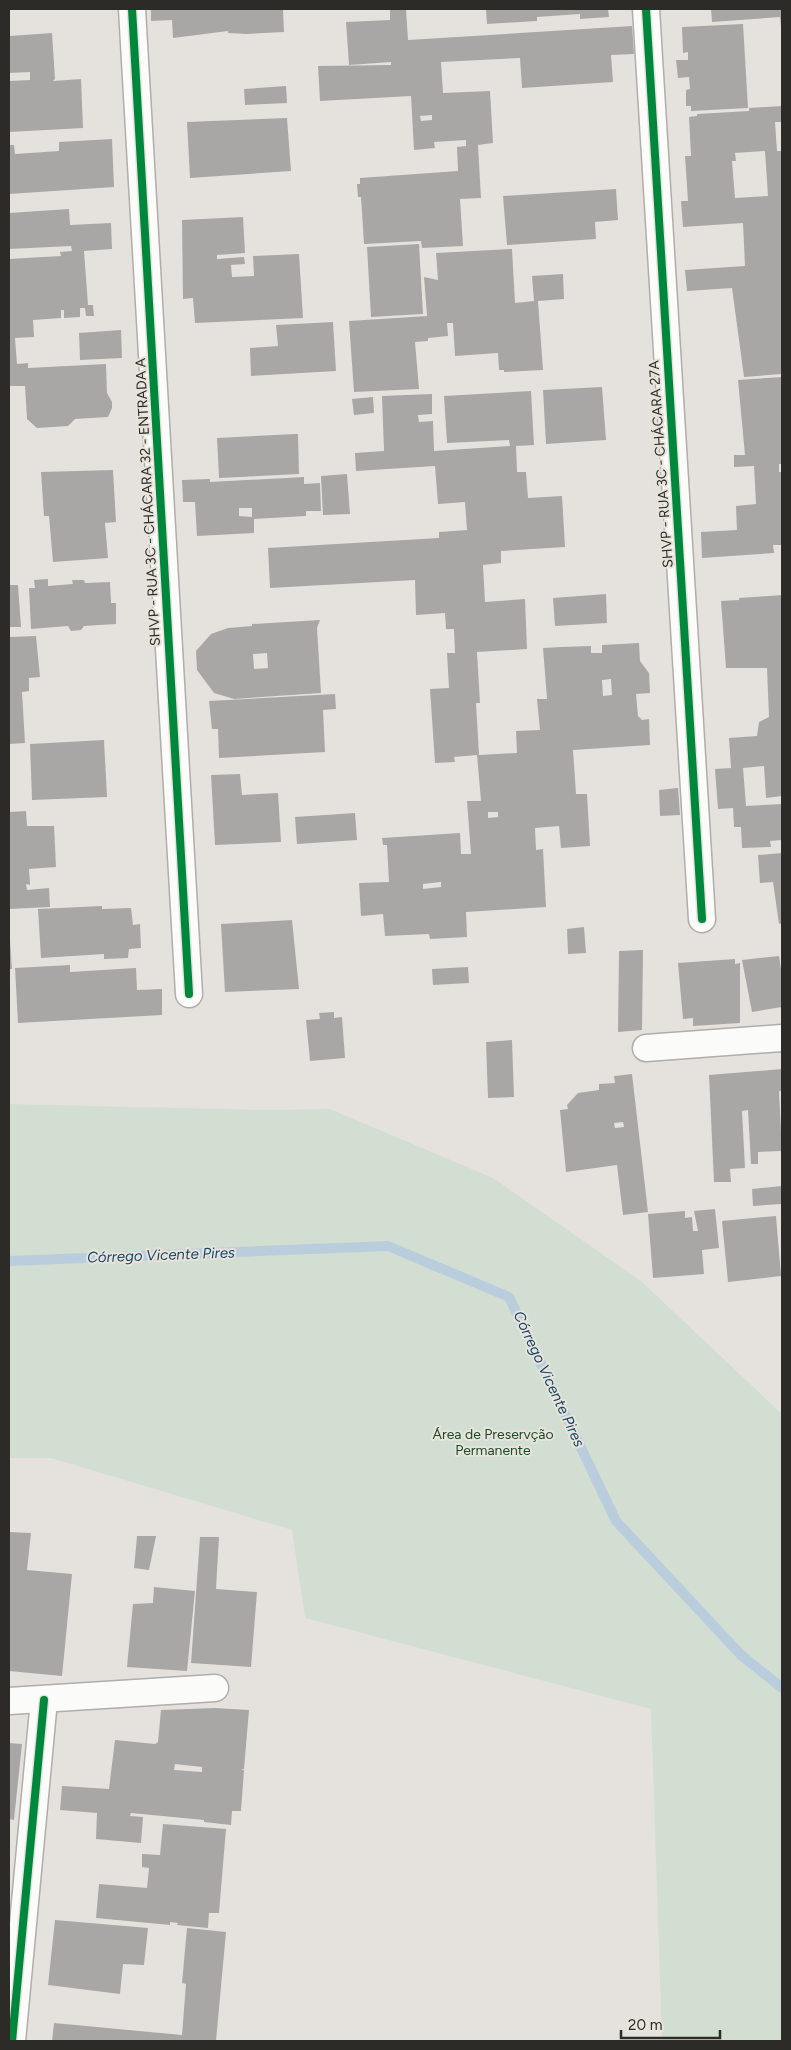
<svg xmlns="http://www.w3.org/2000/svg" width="791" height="2050" viewBox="0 0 791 2050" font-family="Figtree,sans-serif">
<rect width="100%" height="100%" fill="#e5e2de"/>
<polygon fill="#d3ded2" points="9,1104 268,1110 330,1109 493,1178 641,1281 782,1414 782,2041 662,2041 651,1709 305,1618 292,1530 51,1458 9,1458"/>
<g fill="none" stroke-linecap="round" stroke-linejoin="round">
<polyline stroke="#bacddd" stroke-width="10" points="9,1261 388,1246 509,1297 616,1521 741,1655 782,1688"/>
</g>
<g fill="#a9a7a6" fill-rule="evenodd">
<polygon points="151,9 283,9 284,32 246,34 228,33 228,31 173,38 172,20 151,21"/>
<path d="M 390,9 L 406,9 L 408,40 L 632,26 L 634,54 L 611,55 L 613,82 L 522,88 L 520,58 L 441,62 L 443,93 L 490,91 L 493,143 L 478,145 L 481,198 L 460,199 L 463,246 L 422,248 L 421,241 L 364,244 L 361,197 L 358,197 L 357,184 L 360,184 L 360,178 L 458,171 L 457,147 L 466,146 L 466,140 L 434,142 L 435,148 L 414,150 L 411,96 L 320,101 L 318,66 L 391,65 L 391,62 L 349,65 L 346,22 L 390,20 ZM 432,115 L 432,120 L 421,121 L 420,116 Z"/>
<polygon points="486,9 608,9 609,17 580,19 580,14 537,17 537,21 487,24"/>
<polygon points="711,9 782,9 782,35 780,17 712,22"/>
<polygon points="743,24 748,108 691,111 691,106 686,106 686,90 690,89 689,77 678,78 676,60 688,60 688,52 683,53 682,27"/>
<polygon points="52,33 55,79 53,81 81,79 83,128 9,132 9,81 30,80 30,72 9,73 9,36"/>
<polygon points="286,86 287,103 245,105 244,89"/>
<path d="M 782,106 L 782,122 L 775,122 L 777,151 L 782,151 L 782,374 L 744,377 L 732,288 L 687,291 L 685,270 L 745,266 L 743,223 L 683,227 L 681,201 L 688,201 L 685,156 L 691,156 L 689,117 L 697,116 L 697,114 L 749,111 L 749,108 ZM 765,151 L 768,196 L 735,198 L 732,161 L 736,161 L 735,153 Z"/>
<polygon points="287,118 291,171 190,178 187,122"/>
<polygon points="112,139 114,187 9,194 9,145 14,145 15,154 59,151 59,142"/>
<polygon points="616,189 618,220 595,222 596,239 507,245 503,196"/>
<polygon points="69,209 70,225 111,223 112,249 84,251 88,305 93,305 94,316 86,316 85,308 80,308 80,317 64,318 64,310 61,310 61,318 33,320 34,337 15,338 17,364 28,363 28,368 106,364 107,393 112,402 112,408 108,417 75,419 68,426 37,428 27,419 25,386 9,386 9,259 61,256 60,252 72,251 71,246 9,249 9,213"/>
<polygon points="243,217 245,253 217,255 217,259 244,257 245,264 231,265 232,277 254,276 253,256 299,254 303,318 195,323 193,298 183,299 182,220"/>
<polygon points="419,244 423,314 371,317 367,247"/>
<polygon points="512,249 515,303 534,301 532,276 563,274 564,299 538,301 543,370 504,372 504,370 499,370 498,353 455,356 453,323 447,323 448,336 428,338 428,341 415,342 419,389 354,392 349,321 427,316 424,277 438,280 436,253"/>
<polygon points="333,322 336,371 251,376 250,348 278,346 276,325"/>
<polygon points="121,330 122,358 80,360 79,333"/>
<polygon points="782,377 782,464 779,464 779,472 782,472 782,545 773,545 774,553 702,558 701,532 737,530 736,506 756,504 754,466 734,467 734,455 745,455 738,380"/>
<polygon points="602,387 606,440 546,444 543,390"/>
<path d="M 531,391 L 534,445 L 516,446 L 517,472 L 526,472 L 528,498 L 562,496 L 565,547 L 501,551 L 501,563 L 483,565 L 485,602 L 525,599 L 527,649 L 477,652 L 480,703 L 476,703 L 479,755 L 517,753 L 516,731 L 540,730 L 537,699 L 547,699 L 543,648 L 561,647 L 591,646 L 591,653 L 602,653 L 602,645 L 639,643 L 640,661 L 649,673 L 650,693 L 636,694 L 638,716 L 642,720 L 649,719 L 650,745 L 573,750 L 576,794 L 587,794 L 590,846 L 561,848 L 559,826 L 535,828 L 536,850 L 543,849 L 546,907 L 466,912 L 467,937 L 430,939 L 429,934 L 385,936 L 383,914 L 361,916 L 359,883 L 389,882 L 387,845 L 383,845 L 382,838 L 460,833 L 461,854 L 471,854 L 467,801 L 481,801 L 477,755 L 454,757 L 455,762 L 435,763 L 430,689 L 449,688 L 447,653 L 455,653 L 454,629 L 446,629 L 445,613 L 416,615 L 415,580 L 270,588 L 268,548 L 439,538 L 439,532 L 467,530 L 465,502 L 438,504 L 435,466 L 356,471 L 355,453 L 384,451 L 382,396 L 432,394 L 432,414 L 418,415 L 419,422 L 433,421 L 434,451 L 510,446 L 509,440 L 447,443 L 444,396 ZM 611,679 L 612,695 L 603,696 L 602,680 ZM 488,812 L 498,812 L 498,817 L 488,818 ZM 441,882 L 441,887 L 423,889 L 423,884 Z"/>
<polygon points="373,397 374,413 354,415 352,399"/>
<polygon points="295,434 298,434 299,474 219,478 217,438"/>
<polygon points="113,470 116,522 105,523 108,558 53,562 49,516 44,516 41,472"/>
<polygon points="347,474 350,514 323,515 321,476"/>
<path d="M 304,477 L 304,484 L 320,483 L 321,511 L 306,511 L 306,516 L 254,519 L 254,533 L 197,536 L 195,502 L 183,502 L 182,480 L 210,479 L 210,482 ZM 239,508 L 252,508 L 252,517 L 239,516 Z"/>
<polygon points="48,579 48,586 73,584 72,580 84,580 85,583 110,582 111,603 116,603 116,624 84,626 81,630 71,631 68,626 31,629 29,588 35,588 34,580"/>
<polygon points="9,585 18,585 21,627 9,627"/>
<polygon points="606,594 607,623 555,626 553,598"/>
<polygon points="782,595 782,796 766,798 764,766 743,768 746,806 782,804 782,840 770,841 771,847 742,848 741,827 734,827 733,808 718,809 715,769 731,768 729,738 757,736 759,722 769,717 767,668 726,668 721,601 739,600 739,598"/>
<path d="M 320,620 L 317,628 L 321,693 L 234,699 L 214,693 L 197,670 L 196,651 L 211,634 L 228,628 L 252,626 L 252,624 ZM 267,653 L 268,668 L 254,669 L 253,654 Z"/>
<polygon points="36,636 40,677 29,678 29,691 22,692 25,743 9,744 9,637"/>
<polygon points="335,694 336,709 323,710 325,752 219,758 218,729 212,729 209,701"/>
<polygon points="104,740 107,797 32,800 30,744"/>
<polygon points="240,774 242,795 278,793 281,842 215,845 211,775"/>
<polygon points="678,788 680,815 660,816 659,790"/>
<polygon points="26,811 27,826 54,826 56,867 29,869 30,885 26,884 27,890 49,888 50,907 9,909 9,812"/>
<polygon points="355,813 357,840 297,844 295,817"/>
<polygon points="782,853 782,923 779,924 773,882 760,883 758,855"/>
<polygon points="102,906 102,909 131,908 133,925 140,924 141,948 129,949 128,958 104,959 104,954 41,958 38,909"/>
<polygon points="292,920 299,989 225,992 221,924"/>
<polygon points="9,927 12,969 9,969"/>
<polygon points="584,927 586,953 568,954 567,929"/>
<polygon points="643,950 642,1030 618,1032 619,951"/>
<polygon points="779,956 782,976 782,1007 752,1012 742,960"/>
<polygon points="735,959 735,964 740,963 740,1023 693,1026 693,1018 683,1019 678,963"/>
<polygon points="70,965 70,972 136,968 137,990 162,989 162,1015 18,1023 15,968"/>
<polygon points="468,967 469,983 433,985 432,969"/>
<polygon points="334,1012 334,1018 342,1017 345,1058 310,1061 306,1020 320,1019 319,1013"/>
<polygon points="512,1040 514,1097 488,1098 486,1042"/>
<polygon points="782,1069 782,1091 779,1091 782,1151 758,1152 758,1164 751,1164 748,1110 742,1111 745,1168 730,1169 731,1182 714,1182 709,1075"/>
<path d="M 632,1074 L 648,1212 L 623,1215 L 617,1165 L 566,1172 L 560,1110 L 568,1109 L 567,1105 L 578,1093 L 599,1090 L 599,1084 L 615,1083 L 614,1076 ZM 623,1122 L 624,1127 L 615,1128 L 614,1123 Z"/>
<polygon points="782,1186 782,1208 781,1204 753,1206 752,1189"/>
<polygon points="715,1209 719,1248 702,1250 704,1274 653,1278 648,1214 685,1211 685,1218 692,1217 693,1231 698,1231 694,1211"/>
<polygon points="776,1216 781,1276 728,1282 722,1221"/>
<polygon points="9,1532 31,1533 27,1570 72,1574 62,1676 9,1671"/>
<polygon points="137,1536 156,1536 149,1570 134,1568"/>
<polygon points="200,1537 219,1537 216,1589 257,1592 251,1667 191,1663"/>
<polygon points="154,1587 195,1591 187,1671 127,1667 133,1604 153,1603"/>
<path d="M 215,1708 L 249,1710 L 244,1769 L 241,1769 L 244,1770 L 241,1811 L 232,1811 L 231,1825 L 204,1822 L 204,1820 L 131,1813 L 130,1816 L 143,1817 L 141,1843 L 96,1839 L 97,1813 L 60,1810 L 62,1786 L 109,1789 L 115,1740 L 155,1744 L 158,1742 L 161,1710 ZM 175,1764 L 202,1767 L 202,1772 L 174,1770 Z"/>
<polygon points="9,1743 22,1744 14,1820 9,1819"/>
<polygon points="163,1824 226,1829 219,1913 209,1913 208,1928 177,1925 178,1923 170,1922 170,1925 96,1918 99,1884 147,1888 149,1868 142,1867 142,1854 160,1855"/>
<polygon points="55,1920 148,1928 144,1965 123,1964 120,1994 48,1985"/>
<polygon points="187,1928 226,1932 216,2041 52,2041 54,2023 182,2035 186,1984 182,1983"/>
</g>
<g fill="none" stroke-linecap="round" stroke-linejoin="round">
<g stroke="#b0adaa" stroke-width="29">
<g id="street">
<polyline points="132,9 189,994"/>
<polyline points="646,9 702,919"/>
<polyline points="646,1048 782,1038"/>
<polyline points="9,1701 215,1688"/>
<polyline points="12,2041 44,1700"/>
</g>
</g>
<use href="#street" stroke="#fbfbfa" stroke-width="26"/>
<g stroke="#e8e3db" stroke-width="11">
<g id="cycleway">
<polyline points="132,9 189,994"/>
<polyline points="646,9 702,919"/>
<polyline points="12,2041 44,1700"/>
</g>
</g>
<use href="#cycleway" stroke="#00873e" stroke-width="8"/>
</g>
<g text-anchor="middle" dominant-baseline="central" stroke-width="4" stroke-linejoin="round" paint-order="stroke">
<g font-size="14" fill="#2c2b27" stroke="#e8e3db">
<text transform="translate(661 464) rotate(-94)">SHVP - RUA 3C - CHÁCARA 27A</text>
<text transform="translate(148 502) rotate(-93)">SHVP - RUA 3C - CHÁCARA 32 - ENTRADA A</text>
</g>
<g font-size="14" fill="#1b4a29" stroke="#e8e3db">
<text x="493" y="1434">Área de Preservção<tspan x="493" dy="16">Permanente</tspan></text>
</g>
<g font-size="15" font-style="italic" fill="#174666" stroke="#e8e3db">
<text transform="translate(161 1255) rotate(-2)">Córrego Vicente Pires</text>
<text transform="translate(549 1379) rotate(65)">Córrego Vicente Pires</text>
</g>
</g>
<rect width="791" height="2050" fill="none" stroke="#2c2b27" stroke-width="20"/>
<path d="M621 2030v8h99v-8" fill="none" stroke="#2c2b27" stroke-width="2.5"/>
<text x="628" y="2030" font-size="15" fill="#2c2b27" stroke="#e8e3db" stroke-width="4" paint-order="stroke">20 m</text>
</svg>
